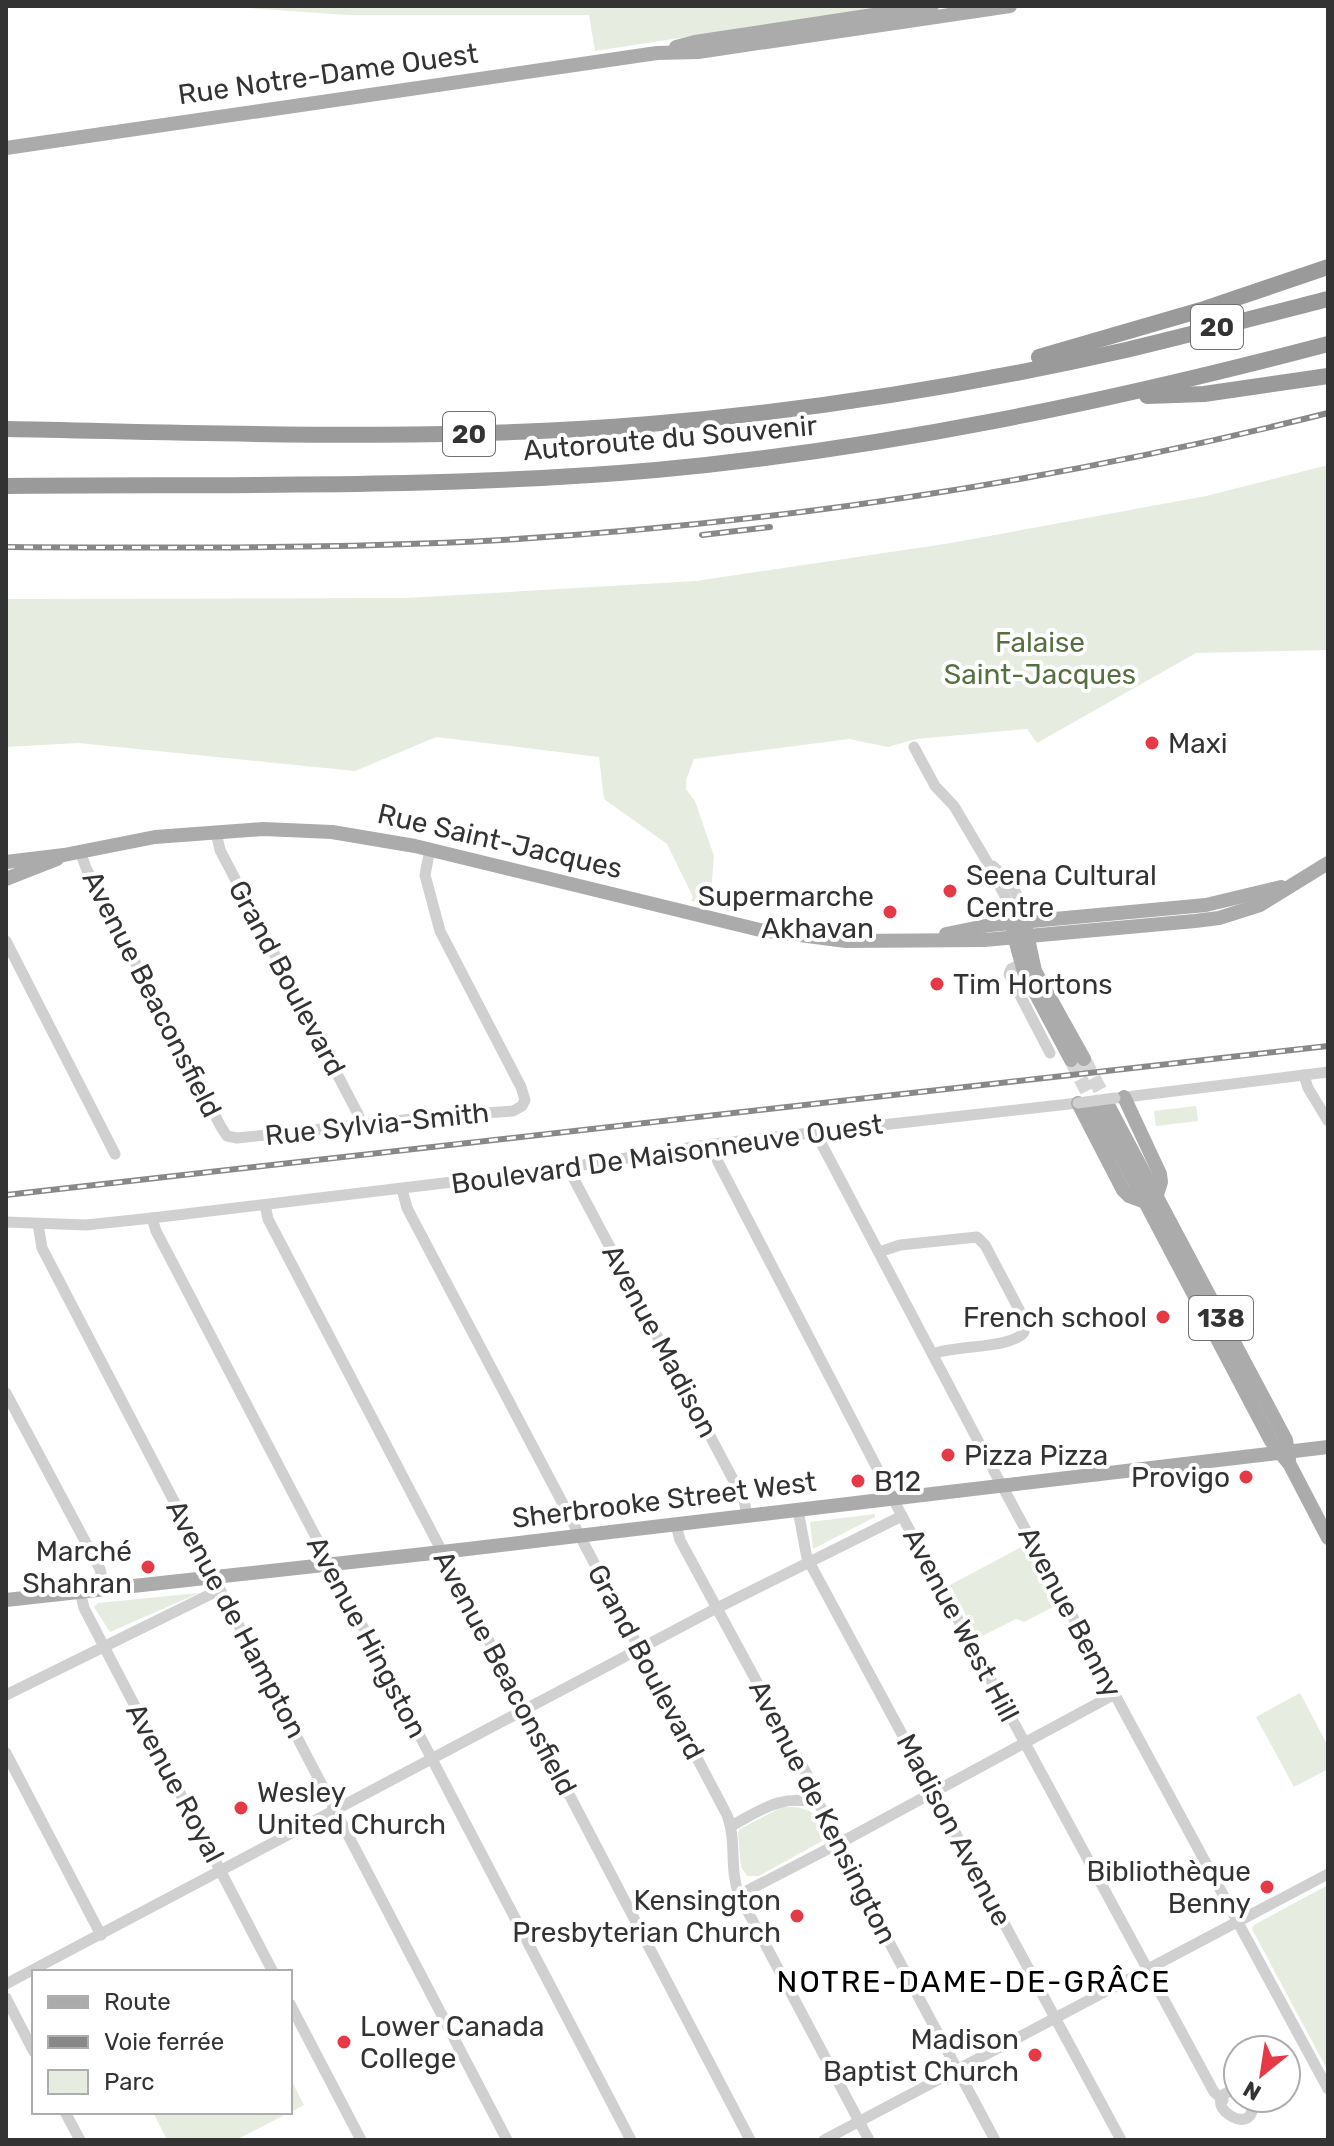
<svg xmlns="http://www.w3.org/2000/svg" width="1334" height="2146" viewBox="0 0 1334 2146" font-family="Rubik,sans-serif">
<rect width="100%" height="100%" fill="#fff"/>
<g fill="#e6ecdf">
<polygon points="219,6 888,6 595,51 589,15 349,15"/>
<polygon points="1328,465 1328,650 1196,653 1037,743 1027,729 916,739 888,747 849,739 694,759 686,780 686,789 695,801 714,856 710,905 691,901 693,897 667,844 604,799 599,757 436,737 355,771 78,743 6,747 6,599 407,598 696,581 951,543 1206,496"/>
<polygon points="1196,1106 1198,1121 1156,1126 1154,1111"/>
<polygon points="875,1514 875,1517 813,1549 810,1522"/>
<polygon points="1025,1545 1057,1605 1024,1622 1016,1619 978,1638 950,1585"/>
<polygon points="199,1593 110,1632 94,1607 98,1603"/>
<polygon points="1300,1693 1328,1746 1328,1769 1294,1787 1256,1717"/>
<path d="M 782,1807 C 808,1806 821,1812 824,1840 L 759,1876 L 747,1876 L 741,1867 L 738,1833 L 740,1829 Z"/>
<polygon points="1328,1885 1328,2071 1252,1929 1254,1925"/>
<polygon points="290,2078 304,2105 236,2140 167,2140 153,2112 290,2112"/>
</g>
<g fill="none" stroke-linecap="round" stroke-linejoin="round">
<g stroke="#d6d6d6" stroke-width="14" stroke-dasharray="14 7" stroke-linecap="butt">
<polyline points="1084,1059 1108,1105"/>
<polyline points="1071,1060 1095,1107"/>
</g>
<g stroke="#d0d0d0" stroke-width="11">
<polyline points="914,747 935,786 954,806 986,860 1007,900 1012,923"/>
<polyline points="216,832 220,850 358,1114 361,1124"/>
<polyline points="80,851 86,868 221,1127 227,1136 237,1138 440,1116 513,1111 522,1106 525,1100 521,1087 440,931 425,875 430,849"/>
<path d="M 993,866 C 1011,882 1022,897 1025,922"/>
<polyline points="6,941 115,1154"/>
<polyline points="1021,964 1011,969 1009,974 1050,1053"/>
<polyline points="1304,1075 1308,1088 1328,1121"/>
<polyline points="1118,1098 1328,1072"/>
<polyline points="818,1132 820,1141 994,1471 1328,2089"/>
<polyline points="712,1144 718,1162 902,1516 1214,2092 1223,2100"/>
<polyline points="568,1168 744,1500 747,1516"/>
<path d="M 402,1189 L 407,1208 L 727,1815 C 737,1840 729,1869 739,1895 L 869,2140"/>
<polyline points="265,1205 268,1219 750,2140"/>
<polyline points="152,1218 156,1231 631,2140"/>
<polyline points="6,1222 86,1225 152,1218 553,1170 712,1144 1078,1103"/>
<polyline points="38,1224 42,1248 507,2140"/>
<path d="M 879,1252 L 900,1245 L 977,1237 L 985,1245 L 1023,1317 L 1024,1332 C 1012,1349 955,1345 933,1354"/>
<polyline points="6,1393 100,1569 105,1590"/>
<polyline points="798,1510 807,1558 1121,2140"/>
<polyline points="676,1525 680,1540 817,1793 818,1803 830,1822 842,1854 995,2140"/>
<polyline points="80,1592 84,1608 273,1972"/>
<polyline points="6,1695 219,1590"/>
<polyline points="6,1753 101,1935"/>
<path d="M 731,1826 C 763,1809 781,1794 818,1803"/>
<polyline points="739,1895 849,1838 1115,1694"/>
<polyline points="6,1984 711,1611 902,1516"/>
<polyline points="6,1998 34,2052"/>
<polyline points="290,2004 361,2140"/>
<path d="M 1238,2089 C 1188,2099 1262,2146 1251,2098"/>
<polyline points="65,2112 80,2140"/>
<polyline points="824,2140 1328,1874"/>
</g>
<g stroke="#ababab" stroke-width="14">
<polyline points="676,47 695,42 932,6"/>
<polyline points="6,148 657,53 698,52 1010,6"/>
<polyline points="6,862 64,855 155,837 263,829 332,832 415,846 760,930 846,941 984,940 1195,921 1219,918 1260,905 1328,863"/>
<polyline points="6,879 57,859"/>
<polyline points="1026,929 1035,971 1084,1059"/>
<polyline points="1013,932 1024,972 1071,1060"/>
<polyline points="946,934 990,925 1206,905 1281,887"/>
<polyline points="1124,1097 1160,1174 1161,1182 1157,1195"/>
<polyline points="1078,1103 1123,1190 1129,1196 1145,1202"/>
<polyline points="1108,1105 1286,1440 1289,1460"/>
<polyline points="1095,1107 1271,1441 1290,1465 1328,1538"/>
<polyline points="6,1600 442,1552 1328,1447"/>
</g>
<g stroke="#9a9a9a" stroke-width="16">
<polyline points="1039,357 1201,310 1328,267"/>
<polyline points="1147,396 1204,394 1328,376"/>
<path d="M 6,429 C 221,433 435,442 650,424 C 808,411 971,385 1126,350 C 1194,334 1261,316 1328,299"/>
<path d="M 6,486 C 222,484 441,489 656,470 C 884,449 1107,402 1328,344"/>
</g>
<g stroke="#888" stroke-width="6">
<g id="rail">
<polyline points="702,535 770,527"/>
<path d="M 6,547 C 171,548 336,549 502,540 C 780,523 1058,481 1328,413"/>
<polyline points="6,1195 1328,1046"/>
</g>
</g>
<use href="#rail" stroke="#fff" stroke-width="3" stroke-dasharray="9" stroke-linecap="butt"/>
<polyline stroke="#d0d0d0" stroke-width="11" points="1078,1103 1115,1098"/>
</g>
<g fill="#e63946" stroke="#fff" stroke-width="3">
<circle cx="1152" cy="743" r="8"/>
<circle cx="950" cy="891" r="8"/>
<circle cx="890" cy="912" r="8"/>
<circle cx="937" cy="984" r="8"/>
<circle cx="1163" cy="1317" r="8"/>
<circle cx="948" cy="1455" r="8"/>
<circle cx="1246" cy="1477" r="8"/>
<circle cx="858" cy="1481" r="8"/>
<circle cx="148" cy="1567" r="8"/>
<circle cx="241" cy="1808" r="8"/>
<circle cx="1267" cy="1887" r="8"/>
<circle cx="797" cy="1916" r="8"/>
<circle cx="344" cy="2042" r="8"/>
<circle cx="1035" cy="2055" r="8"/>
</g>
<g text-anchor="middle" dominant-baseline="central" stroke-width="8" stroke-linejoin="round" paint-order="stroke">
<g fill="#fff" stroke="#707070" stroke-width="2">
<rect x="1191" y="305" width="52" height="44" rx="6"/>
<rect x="443" y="412" width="52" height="44" rx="6"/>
<rect x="1189" y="1296" width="64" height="44" rx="6"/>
</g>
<g font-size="26" font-weight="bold" fill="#333">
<text x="1217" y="327">20</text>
<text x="469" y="434">20</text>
<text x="1221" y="1318">138</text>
</g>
<g font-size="28" fill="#333" stroke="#fff">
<text transform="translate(328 74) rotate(-8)">Rue Notre-Dame Ouest</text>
<text transform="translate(670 438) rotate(-5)">Autoroute du Souvenir</text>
<text transform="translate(500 841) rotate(13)">Rue Saint-Jacques</text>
<text transform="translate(287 978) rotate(62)">Grand Boulevard</text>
<text transform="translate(152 994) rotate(63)">Avenue Beaconsfield</text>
<text transform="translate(377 1124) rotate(-6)">Rue Sylvia-Smith</text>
<text transform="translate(667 1154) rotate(-8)">Boulevard De Maisonneuve Ouest</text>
<text transform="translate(660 1341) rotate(62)">Avenue Madison</text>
<text transform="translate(664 1500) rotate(-7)">Sherbrooke Street West</text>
<text transform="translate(1070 1612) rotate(62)">Avenue Benny</text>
<text transform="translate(236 1619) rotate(62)">Avenue de Hampton</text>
<text transform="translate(961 1625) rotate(62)">Avenue West Hill</text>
<text transform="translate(367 1637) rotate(62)">Avenue Hingston</text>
<text transform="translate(646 1662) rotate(62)">Grand Boulevard</text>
<text transform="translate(505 1673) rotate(62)">Avenue Beaconsfield</text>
<text transform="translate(175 1783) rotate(62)">Avenue Royal</text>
<text transform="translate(823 1812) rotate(63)">Avenue de Kensington</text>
<text transform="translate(954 1830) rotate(62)">Madison Avenue</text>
</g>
<g font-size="28" fill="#56703f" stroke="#fff">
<text x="1040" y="642">Falaise<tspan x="1040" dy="32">Saint-Jacques</tspan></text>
</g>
<g font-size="28" fill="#333" stroke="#fff" text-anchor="start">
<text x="1168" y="743">Maxi</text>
<text x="966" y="875">Seena Cultural<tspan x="966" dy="32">Centre</tspan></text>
<text x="874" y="896" text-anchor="end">Supermarche<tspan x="874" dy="32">Akhavan</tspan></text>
<text x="953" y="984">Tim Hortons</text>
<text x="1147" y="1317" text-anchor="end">French school</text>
<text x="964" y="1455">Pizza Pizza</text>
<text x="1230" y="1477" text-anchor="end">Provigo</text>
<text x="874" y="1481">B12</text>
<text x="132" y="1551" text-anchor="end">Marché<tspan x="132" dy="32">Shahran</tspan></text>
<text x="257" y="1792">Wesley<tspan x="257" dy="32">United Church</tspan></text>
<text x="1251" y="1871" text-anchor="end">Bibliothèque<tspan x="1251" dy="32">Benny</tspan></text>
<text x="781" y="1900" text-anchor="end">Kensington<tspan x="781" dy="32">Presbyterian Church</tspan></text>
<text x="360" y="2026">Lower Canada<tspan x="360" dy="32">College</tspan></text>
<text x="1019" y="2039" text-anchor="end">Madison<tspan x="1019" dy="32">Baptist Church</tspan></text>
</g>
<g font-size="30" letter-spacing="2" fill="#000" stroke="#fff">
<text x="974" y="1982">NOTRE-DAME-DE-GRÂCE</text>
</g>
</g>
<rect width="1334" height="2146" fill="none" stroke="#333333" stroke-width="16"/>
<rect x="32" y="1970" width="260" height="144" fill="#ffffff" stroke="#adadad" stroke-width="2"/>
<rect x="48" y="1996" width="40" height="12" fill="#ababab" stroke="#adadad" stroke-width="2"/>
<text x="104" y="2010" font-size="24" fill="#333333">Route</text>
<rect x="48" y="2036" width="40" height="12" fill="#888888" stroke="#adadad" stroke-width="2"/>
<text x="104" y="2050" font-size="24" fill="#333333">Voie ferrée</text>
<rect x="48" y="2070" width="40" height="24" fill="#e6ecdf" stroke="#adadad" stroke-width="2"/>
<text x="104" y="2090" font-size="24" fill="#333333">Parc</text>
<g transform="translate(1262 2074) rotate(210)"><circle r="38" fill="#ffffff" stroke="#adadad" stroke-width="2"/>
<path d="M0-6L14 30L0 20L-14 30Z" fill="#e63946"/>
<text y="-12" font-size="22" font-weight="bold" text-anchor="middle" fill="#333333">N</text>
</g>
</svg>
